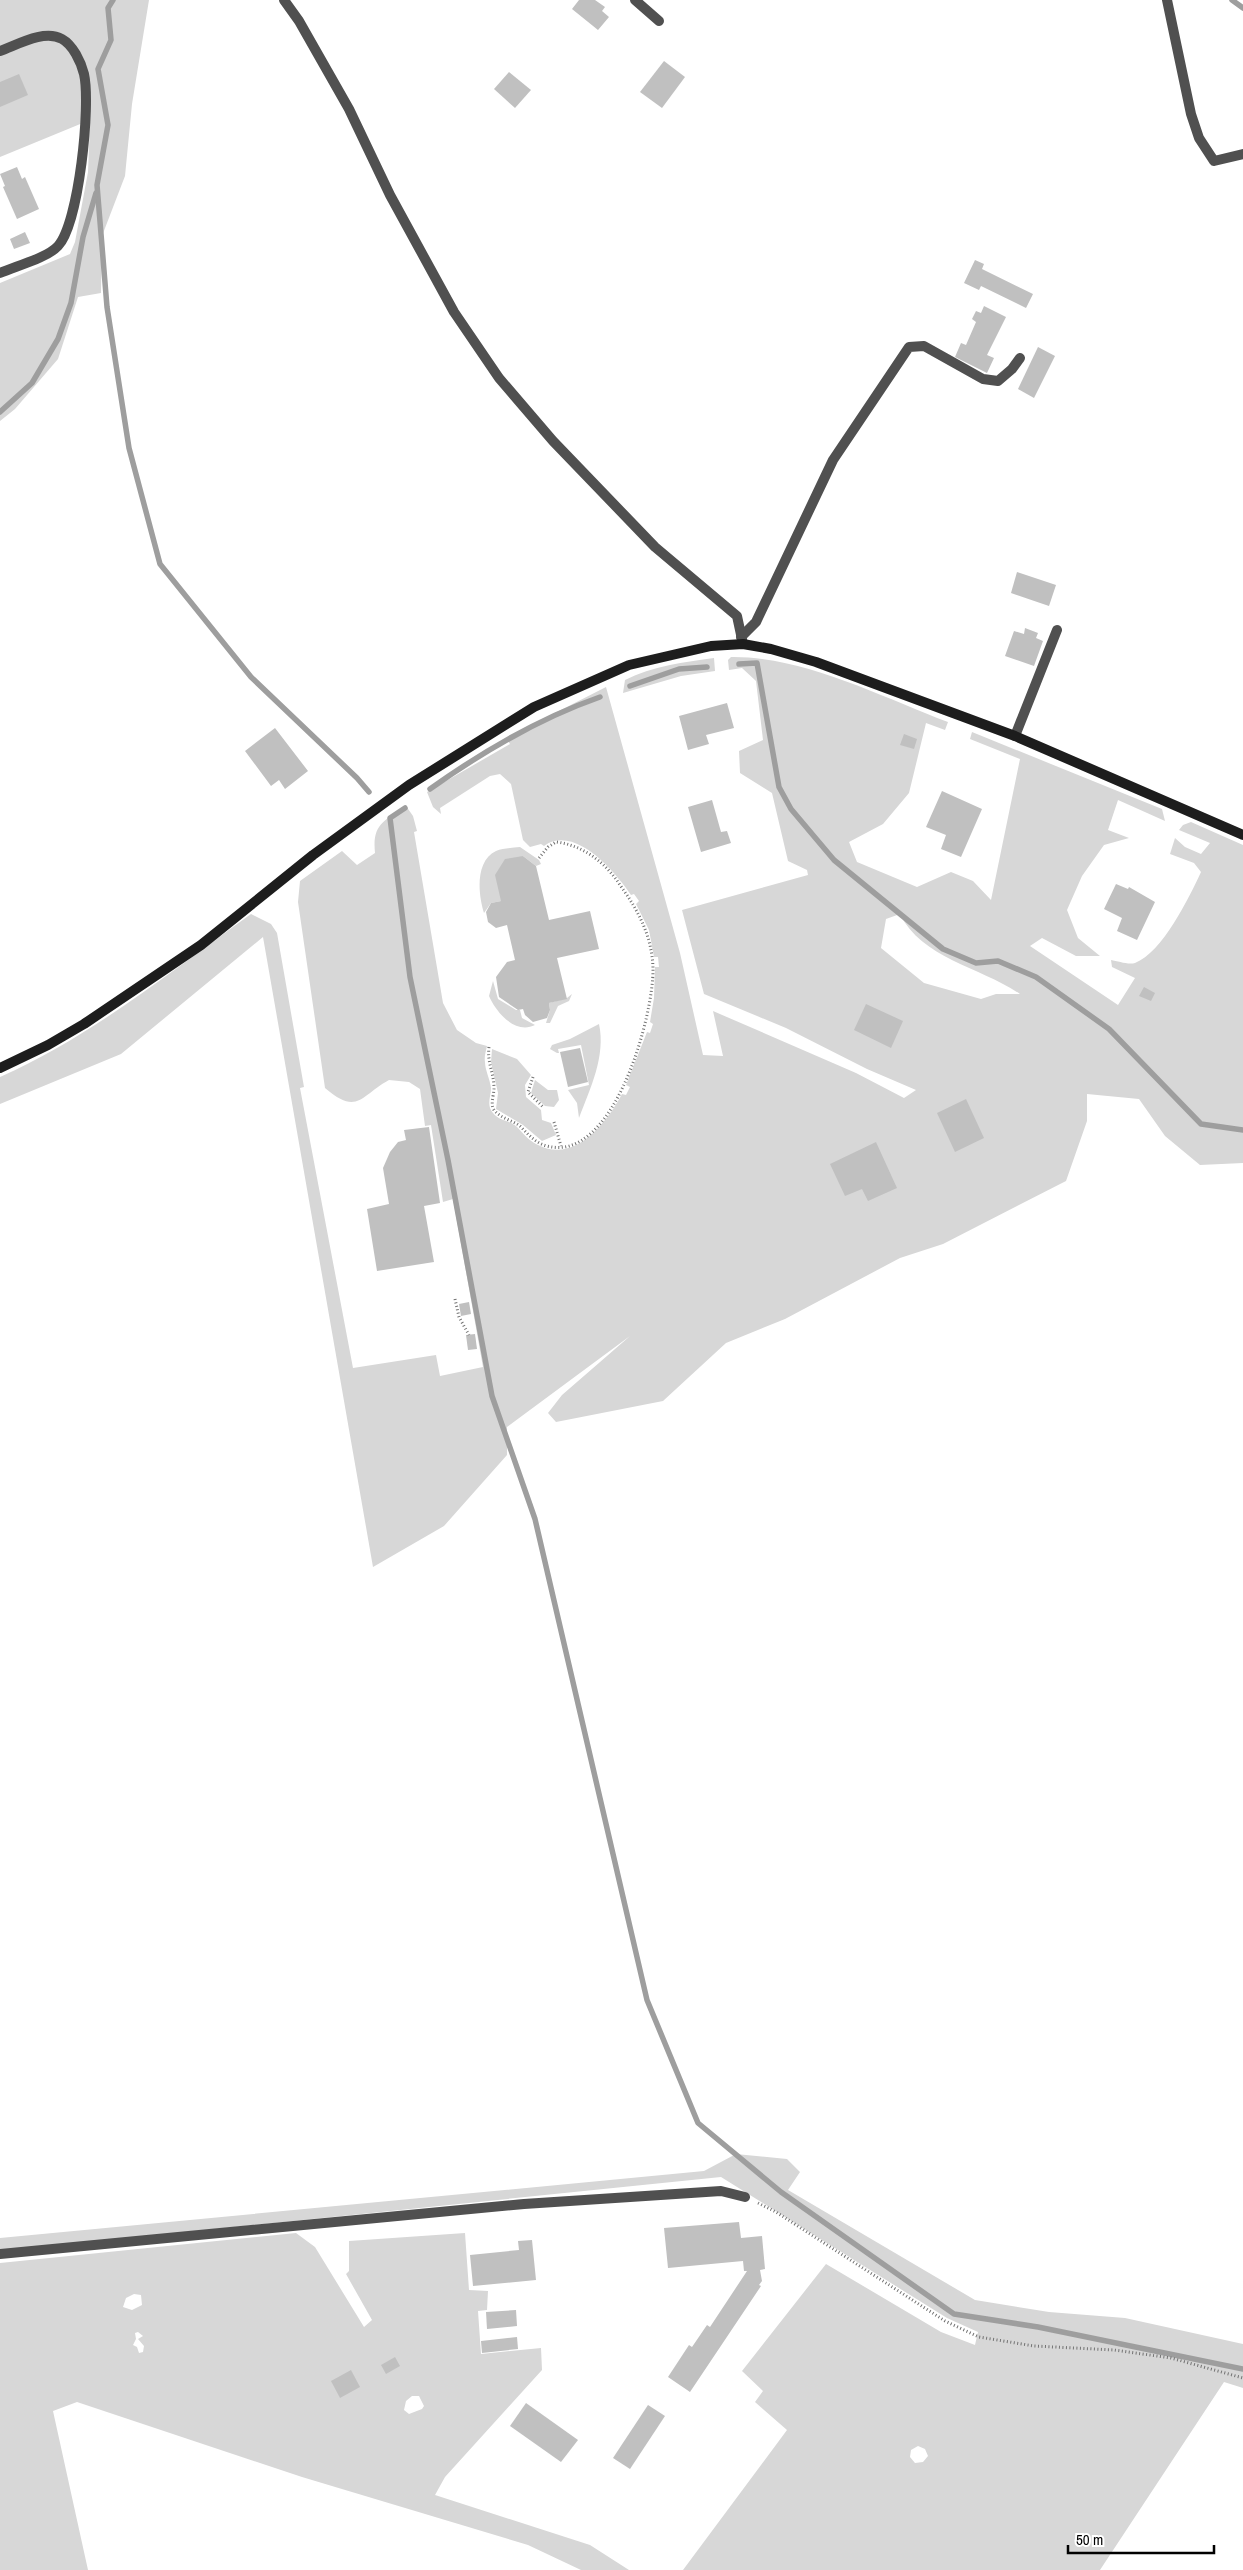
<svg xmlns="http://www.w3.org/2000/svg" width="1243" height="2570" viewBox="0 0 1243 2570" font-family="'Archivo Narrow',sans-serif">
<rect width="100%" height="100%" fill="#fff"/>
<g fill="#d7d7d7" fill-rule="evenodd">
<polygon points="0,0 149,0 132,104 125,176 102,236 101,293 78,297 58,359 15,409 0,421 0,283 70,254 75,242 88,172 90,120 0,157"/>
<path d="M 731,657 C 803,656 882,697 948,722 L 945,730 L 926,723 L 909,793 L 883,824 L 849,842 L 857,862 L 917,887 L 951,872 L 973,881 L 991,900 L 1020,759 L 970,739 L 972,732 L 1162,809 L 1165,821 L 1118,800 L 1108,830 L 1129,838 L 1104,845 L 1082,876 L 1067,910 L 1078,938 L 1100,956 L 1076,956 L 1042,938 L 1030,946 L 1118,1005 L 1135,978 L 1112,967 L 1111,960 C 1118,961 1128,965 1135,963 C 1162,953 1189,898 1201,872 L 1194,863 L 1170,854 L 1175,838 L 1185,847 L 1201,854 L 1210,843 L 1179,830 L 1183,825 L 1191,822 L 1243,845 L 1243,1163 L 1200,1165 L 1165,1136 L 1139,1099 L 1087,1094 L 1087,1121 L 1066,1181 L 943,1244 L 900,1258 L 785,1319 L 726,1343 L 663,1401 L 556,1422 L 548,1413 L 562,1395 L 630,1336 L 507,1427 L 507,1455 L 444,1526 L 373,1567 L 263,937 L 121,1054 L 0,1104 L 0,1077 C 92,1036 170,972 251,914 L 271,924 L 277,933 L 304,1087 L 300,1088 L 353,1368 L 436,1355 L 440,1376 L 483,1367 L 453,1199 L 443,1202 L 431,1125 L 425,1126 L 420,1089 L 409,1082 L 389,1080 C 360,1096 358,1116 325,1088 L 298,902 L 300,881 L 342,851 L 357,865 L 375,853 C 372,824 384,821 406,806 L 413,816 L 417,831 L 414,832 L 443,1003 L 457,1030 L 476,1043 L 487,1046 C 486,1051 484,1056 485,1062 C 485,1070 490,1079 491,1088 C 491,1097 486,1105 493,1113 C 499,1121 509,1120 516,1126 C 522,1132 528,1140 536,1144 C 574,1165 606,1124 622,1094 L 626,1095 L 630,1087 L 626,1085 L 647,1032 L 650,1033 L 653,1024 L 650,1022 L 654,998 L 655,967 L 659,967 L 658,957 L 654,957 L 649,930 L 636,904 L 639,901 L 634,894 L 631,895 C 615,872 575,824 544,846 L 541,844 L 530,847 L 523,840 L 511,784 L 500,774 L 490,776 L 440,808 L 441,814 L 433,807 L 427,792 L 510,744 L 506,738 L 606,687 L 680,953 L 703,1055 L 723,1056 L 713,1011 L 856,1073 L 904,1098 L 916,1090 L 867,1069 L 786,1028 L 704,994 L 682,910 L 808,875 L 807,870 L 788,861 L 772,793 L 740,773 L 739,751 L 763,740 L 756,681 L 742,668 L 729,670 L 728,660 ZM 900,914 C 922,959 981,967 1020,994 L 996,994 L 981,999 L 924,983 L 881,948 L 886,919 Z"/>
<path d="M 714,658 L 715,671 L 681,676 L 623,693 L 625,680 C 652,666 685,662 714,658 Z"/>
<path d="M 520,847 L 539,860 L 541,864 L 536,866 L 523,856 L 501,901 L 491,903 L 484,913 C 478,894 475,861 496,851 C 503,848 512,848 520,847 Z"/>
<path d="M 493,981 L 498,999 L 516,1010 L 520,1010 L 522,1018 L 535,1025 C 515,1035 496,1012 489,996 Z"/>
<polygon points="572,994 569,1001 558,1006 550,1023 546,1023 550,1010 549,1003 567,998"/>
<path d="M 599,1024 C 606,1056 590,1089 579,1118 L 577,1103 L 568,1090 L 589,1085 L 581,1045 L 558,1049 L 559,1053 L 557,1053 L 550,1049 L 552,1045 L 570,1039 Z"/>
<polygon points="492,1049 517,1059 531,1075 525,1085 526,1097 541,1110 542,1120 551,1123 556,1135 542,1141 523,1125 496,1109 498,1093 491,1062"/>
<polygon points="535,1080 548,1090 557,1090 559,1100 554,1107 545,1106 531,1093"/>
<path d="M 736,2154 L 787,2159 L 800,2172 L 788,2190 L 975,2300 L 1049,2312 L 1125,2318 L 1243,2344 L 1243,2388 L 1224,2382 L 1100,2570 L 683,2570 L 787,2430 L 755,2402 L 763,2391 L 742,2371 L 826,2264 L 941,2332 L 975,2345 L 978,2332 L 947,2318 L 721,2177 L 0,2251 L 0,2238 L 704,2171 ZM 918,2446 L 925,2449 L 928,2456 L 923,2462 L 915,2463 L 910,2457 L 911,2450 Z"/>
<path d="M 296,2233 L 315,2247 L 364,2327 L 372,2320 L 346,2274 L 349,2271 L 349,2241 L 465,2233 L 469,2290 L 488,2291 L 487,2310 L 478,2311 L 481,2354 L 541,2348 L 542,2370 L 445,2477 L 435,2495 L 590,2545 L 629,2570 L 581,2570 L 528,2545 L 302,2477 L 77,2402 L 53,2411 L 88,2570 L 0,2570 L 0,2263 ZM 134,2294 L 141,2295 L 142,2305 L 132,2310 L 123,2307 L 126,2298 ZM 138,2332 L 143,2336 L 138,2339 L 144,2346 L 143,2352 L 139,2353 L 137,2347 L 133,2345 L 136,2339 L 135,2333 ZM 412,2396 L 419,2396 L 424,2406 L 422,2409 L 409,2414 L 404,2410 L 406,2401 Z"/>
</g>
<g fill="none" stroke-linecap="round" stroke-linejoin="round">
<g stroke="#9e9e9e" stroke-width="5.5">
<polyline points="113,0 108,8 111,40 98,69 108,125 97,185 107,307 129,448 160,564 251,677 357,778 369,792"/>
<polyline points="1232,0 1243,8"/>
<polyline points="0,412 32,383 58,339 71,303 83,237 96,193"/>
<polyline points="739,664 757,663 779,787 791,809 834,860 943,949 976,963 998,961 1036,977 1109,1029 1201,1124 1243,1130"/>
<polyline points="630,686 679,669 707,667"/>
<path d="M 430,789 C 482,752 540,718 600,697"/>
<polyline points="405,808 390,818 410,977 448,1160 492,1396 535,1519 647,2000 698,2123 781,2192 954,2314 1038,2327 1243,2369"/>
</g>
</g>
<g fill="#c0c0c0">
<polygon points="579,0 595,0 605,7 602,11 609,17 598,30 572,9"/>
<polygon points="664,61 685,77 662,108 640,92"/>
<polygon points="509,72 531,90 515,108 494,89"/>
<polygon points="19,74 28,95 0,107 0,82"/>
<polygon points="17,167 22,179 25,177 39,209 17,219 3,187 5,186 0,174"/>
<polygon points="25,232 30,243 14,249 10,239"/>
<polygon points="975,260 984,264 982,269 1033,294 1026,308 981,286 979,290 964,283"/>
<polygon points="984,306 1006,317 987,355 994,358 987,373 955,357 961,343 966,345 976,322 972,319 976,311 981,313"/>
<polygon points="1038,347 1055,356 1034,398 1018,389"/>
<polygon points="1017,572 1056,585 1049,606 1011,593"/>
<polygon points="1025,628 1038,633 1036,638 1043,641 1034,666 1005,656 1014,631 1024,634"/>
<polygon points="727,703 734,728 706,735 709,744 688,750 679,716"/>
<polygon points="275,728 308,771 285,789 279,780 271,786 245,751"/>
<polygon points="904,734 917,739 914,749 900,745"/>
<polygon points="942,791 982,809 961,857 941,849 946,835 926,827"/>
<polygon points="712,800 721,832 727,831 731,843 701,852 688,807"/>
<polygon points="523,856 536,866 549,920 590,911 599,949 557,958 567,999 549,1003 550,1010 547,1018 533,1022 525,1015 523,1009 518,1010 499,997 496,977 507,962 515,960 507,925 496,928 488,922 486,912 491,903 501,901 495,875 505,859"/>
<polygon points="1116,884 1128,889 1129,887 1155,902 1137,940 1117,931 1122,918 1104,909"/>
<polygon points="1144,987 1155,993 1151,1001 1139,996"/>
<polygon points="866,1004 903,1021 891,1048 854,1030"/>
<polygon points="580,1048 588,1082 568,1087 560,1052"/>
<polygon points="966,1099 984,1138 955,1152 937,1113"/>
<polygon points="429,1127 440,1203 424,1206 434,1262 377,1271 367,1209 389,1204 383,1168 390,1152 398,1142 406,1140 404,1130"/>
<polygon points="876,1142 897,1188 868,1201 862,1189 845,1196 830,1164"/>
<polygon points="469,1302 471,1314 461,1316 459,1304"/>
<polygon points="475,1334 477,1349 468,1350 466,1335"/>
<polygon points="739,2222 741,2238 762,2236 765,2269 760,2270 762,2281 759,2285 761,2286 690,2392 668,2377 689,2345 692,2347 707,2325 710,2327 747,2271 744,2271 743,2261 668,2268 664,2228"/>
<polygon points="532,2240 536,2280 473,2286 470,2255 519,2250 518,2241"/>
<polygon points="516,2310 517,2326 487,2329 486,2312"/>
<polygon points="517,2337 518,2349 482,2353 481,2341"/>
<polygon points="395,2357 400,2366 386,2374 381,2365"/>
<polygon points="351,2370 360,2387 340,2398 331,2381"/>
<polygon points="526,2403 578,2440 561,2462 510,2426"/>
<polygon points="648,2405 665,2416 630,2469 613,2458"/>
</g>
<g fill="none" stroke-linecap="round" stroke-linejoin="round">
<g stroke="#727272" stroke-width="3" stroke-dasharray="1 2.5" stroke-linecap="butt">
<path d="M 489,1047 C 487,1063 494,1073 494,1088 C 494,1095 490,1104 494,1110 C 500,1118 512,1120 520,1126 C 528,1134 535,1143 547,1146 C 614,1164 654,1015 653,968 C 652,936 638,910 620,885 C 606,863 583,845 556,842 L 548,847 L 539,858"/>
<polyline points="533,1077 528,1092 543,1107"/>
<polyline points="554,1122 561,1146"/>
<polyline points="455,1299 459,1317 469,1335"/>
<polyline points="758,2203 776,2212 945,2321 979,2337 1034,2346 1114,2350 1171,2358 1243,2378"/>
</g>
<g stroke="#505050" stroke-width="10">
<polyline points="284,0 299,21 349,109 390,195 454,312 499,378 553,441 655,547 737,616 743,644"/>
<polyline points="635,0 659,21"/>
<polyline points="1167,0 1191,114 1199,138 1214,161 1243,154"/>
<path d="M 0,51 C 17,45 44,29 62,39 C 73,45 81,62 84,74 C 91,105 79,223 58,246 C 47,258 16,266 0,273"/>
<polyline points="741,637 756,622 833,460 909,347 924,346 983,379 998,381 1012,369 1020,358"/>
<polyline points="1015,736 1057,630"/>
</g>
<polyline stroke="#505050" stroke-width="10" points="0,2254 524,2204 721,2191 745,2197"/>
<polyline stroke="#1d1d1d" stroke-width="10" points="0,1068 48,1045 84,1024 201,945 313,855 409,785 534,707 629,665 711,646 743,644 771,649 816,662 1015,736 1243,835"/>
</g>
<path d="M1068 2545v8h146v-8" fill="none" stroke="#000000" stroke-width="2.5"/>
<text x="1076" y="2545" font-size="15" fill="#000000" stroke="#ffffff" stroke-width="4" paint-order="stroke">50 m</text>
</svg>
